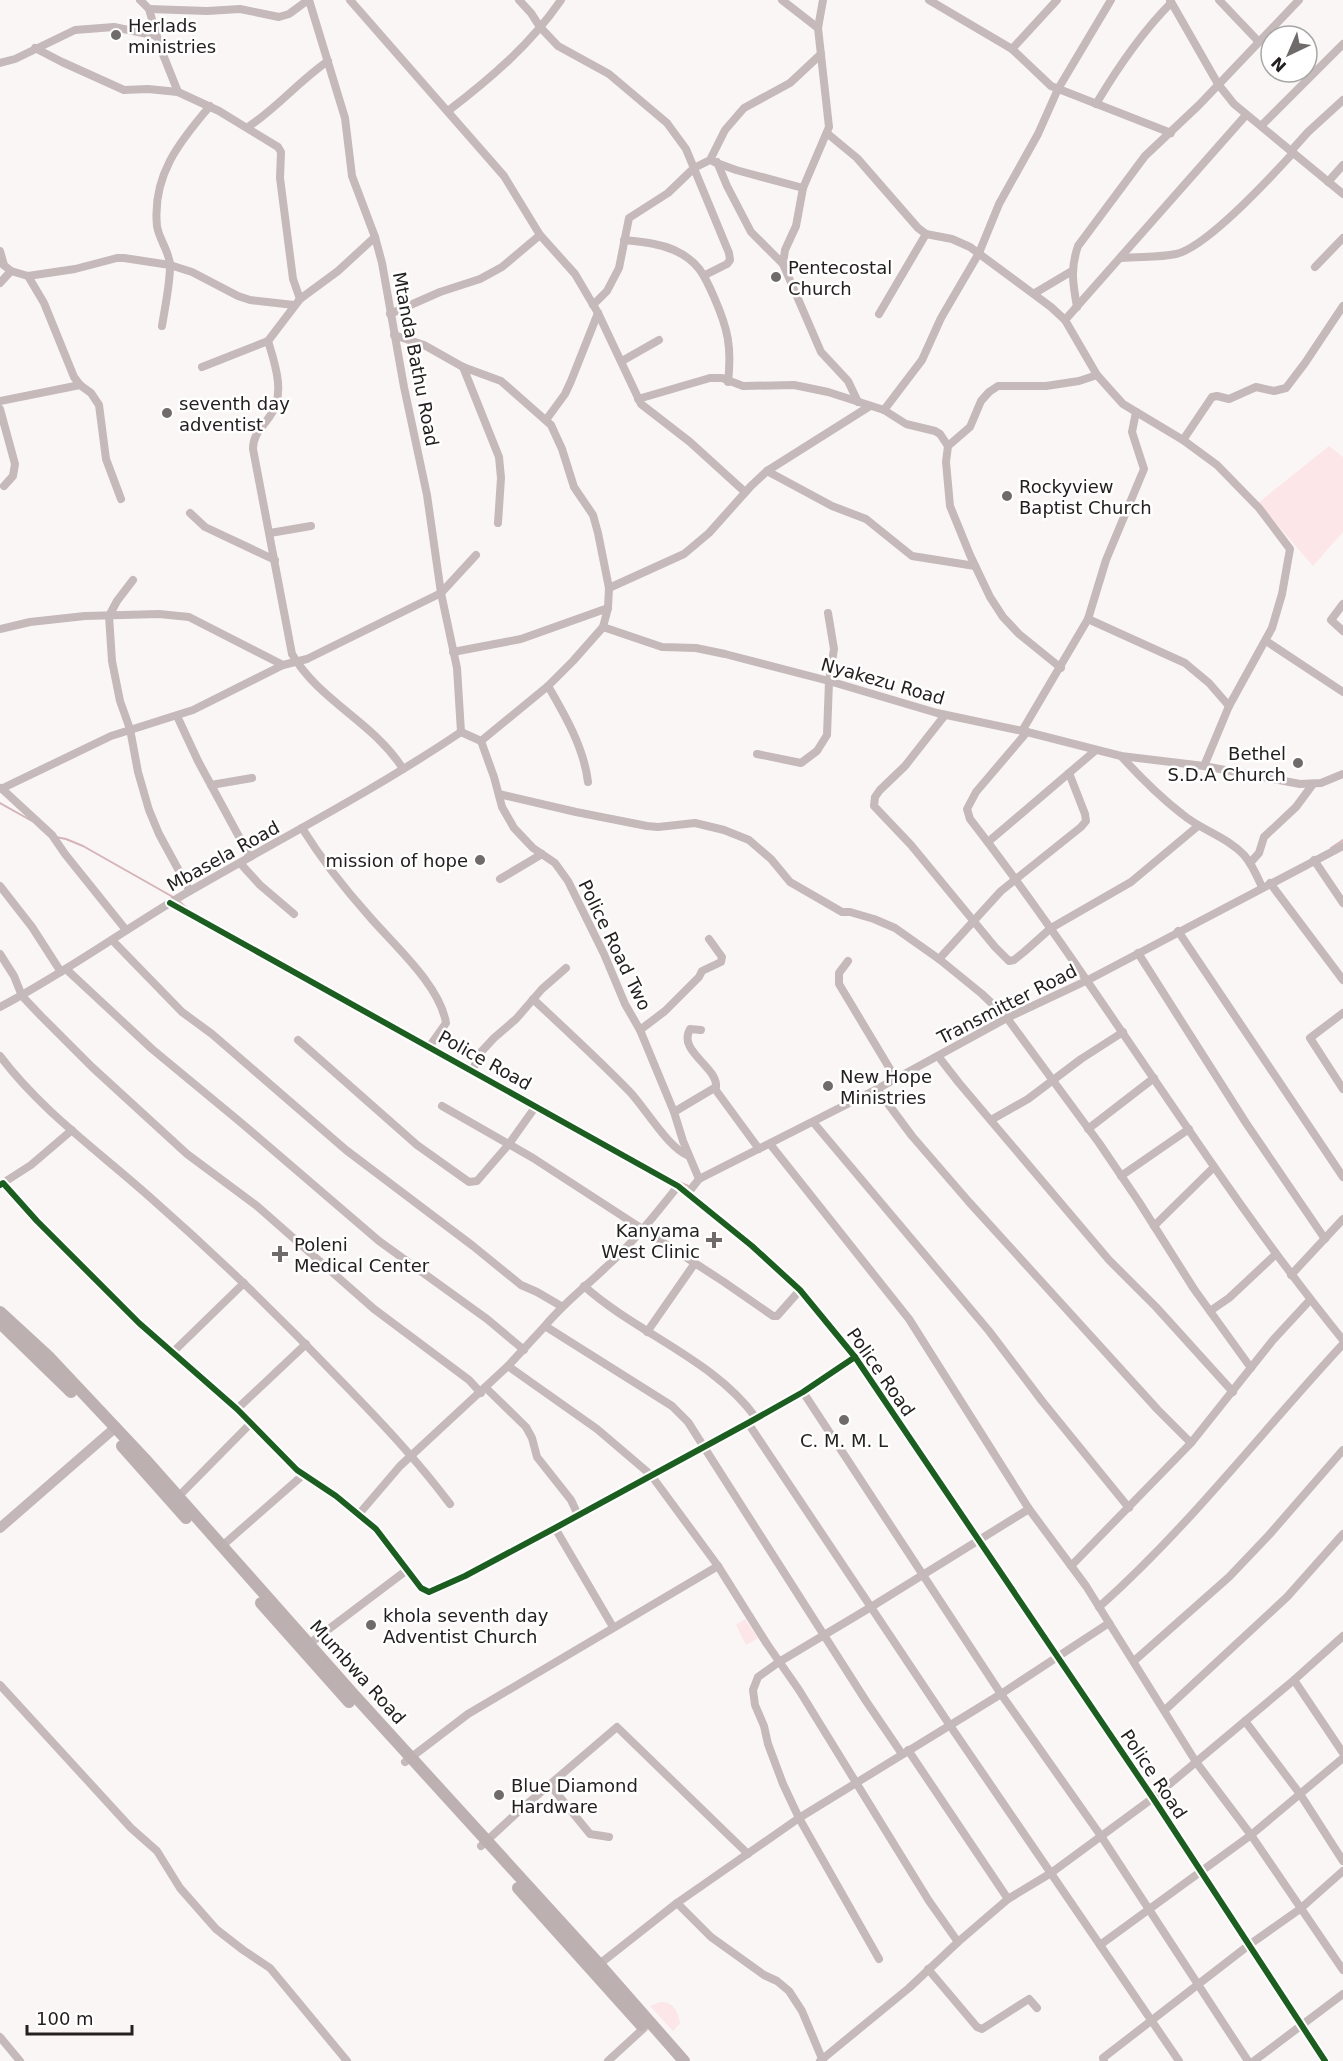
<svg xmlns="http://www.w3.org/2000/svg" width="1343" height="2061" font-family="'DejaVu Sans',sans-serif">
<style>
.green{fill:#fce6e8}
.lines{fill:none;stroke-linecap:round;stroke-linejoin:round}
.stream{stroke:#d4b4b7;stroke-width:2}
.street{stroke:#c5b9ba;stroke-width:8}
.secondary{stroke:#c4b7b9;stroke-width:10}
.primary{stroke:#bdb0b1;stroke-width:12}
.cycleway-casing{stroke:#fff;stroke-width:10}
.cycleway{stroke:#1b5e20;stroke-width:6}
.poi-dot{fill:#6f6b6b;stroke:#fff;stroke-width:2}
.labels{text-anchor:middle;dominant-baseline:central;stroke-width:5;stroke-linejoin:round;paint-order:stroke}
.poi-label{font-size:18px;fill:#242020;stroke:#fff;text-anchor:start}
.street-label{font-size:18px;fill:#242020;stroke:#fff}
</style>
<rect width="100%" height="100%" fill="#fbf6f6"/>
<!-- green -->
<g class="green">
<path d="M 1329,446 L 1343,457 L 1343,532 L 1313,566 L 1258,503 Z"/>
<path d="M 745,1619 L 758,1638 L 746,1645 L 736,1625 Z"/>
<path d="M 660,2002 C 674,2002 677,2010 680,2023 L 673,2031 L 650,2006 Z"/>
</g>
<g class="lines">
<!-- stream -->
<g class="stream">
<path d="M 0,803 L 32,821"/>
<path d="M 56,837 L 66,839 L 83,846 L 173,897"/>
<path d="M 1331,848 L 1343,840"/>
<path d="M 180,902 L 189,910"/>
<path d="M 504,1085 L 585,1130"/>
<path d="M 676,1181 L 691,1187"/>
</g>
<!-- street -->
<g class="street">
<path d="M 140,0 L 149,9 L 160,47 L 178,92"/>
<path d="M 309,0 L 345,118 L 352,176 L 375,237 L 382,263 L 404,387 L 427,495 L 441,593 L 457,668 L 461,732"/>
<path d="M 350,0 L 504,176 L 540,235 L 575,274 L 598,313 L 641,404 L 690,442 L 745,492"/>
<path d="M 519,0 L 531,13 L 540,27 L 558,46 L 609,74 L 667,123 L 686,149 L 729,253 L 730,260 L 727,264 L 705,275"/>
<path d="M 782,0 L 818,28"/>
<path d="M 929,0 L 1012,49 L 1051,86 L 1171,133"/>
<path d="M 1170,0 L 1218,84 L 1234,104 L 1343,194"/>
<path d="M 1219,0 L 1259,42"/>
<path d="M 149,9 L 207,11 L 240,9 L 279,17 L 289,14 L 308,0"/>
<path d="M 35,48 L 62,62 L 124,90 L 148,89 L 178,92 L 219,111 L 278,147 L 281,152 L 280,178 L 293,279 L 300,299"/>
<path d="M 1012,49 L 1057,0"/>
<path d="M 0,63 L 15,59 L 75,30 L 114,27 L 157,36"/>
<path d="M 1096,104 C 1118,67 1141,33 1171,3"/>
<path d="M 448,111 C 490,79 531,44 561,0"/>
<path d="M 1261,126 L 1343,44"/>
<path d="M 248,127 C 277,108 299,81 328,61"/>
<path d="M 828,134 L 857,158 L 918,228 L 926,234 L 952,239 L 970,247 L 1051,307 L 1065,320 L 1097,375 L 1113,393 L 1123,404 L 1183,440 L 1217,465 L 1259,508 L 1290,549 L 1282,594 L 1272,628 L 1229,706 L 1204,766"/>
<path d="M 1291,151 L 1308,132 L 1343,100"/>
<path d="M 714,162 L 736,170 L 803,188"/>
<path d="M 717,162 L 727,186 L 751,232 L 783,264 L 821,352 L 848,381 L 858,402"/>
<path d="M 1328,182 L 1343,165"/>
<path d="M 624,240 C 641,242 658,243 674,250 C 698,261 704,274 714,297 C 728,329 732,347 728,382"/>
<path d="M 0,251 L 4,265"/>
<path d="M 1121,258 C 1139,256 1158,258 1176,254 C 1207,247 1270,178 1293,153"/>
<path d="M 0,262 L 11,271 L 0,283"/>
<path d="M 783,264 L 785,250 L 796,226 L 803,188 L 829,127 L 818,28 L 823,0"/>
<path d="M 1315,267 L 1343,238"/>
<path d="M 11,271 L 28,276 L 75,269 L 117,258 L 124,258 L 170,265 L 192,272 L 238,296 L 250,300 L 294,305"/>
<path d="M 28,276 L 44,303 L 74,377 L 80,385 L 91,393 L 99,405 L 106,459 L 121,499"/>
<path d="M 1035,293 L 1072,271"/>
<path d="M 593,305 L 607,291 L 619,268 L 629,218 L 668,193 L 694,168 L 710,160 L 725,130 L 744,108 L 790,83 L 821,54"/>
<path d="M 1077,307 C 1073,284 1070,269 1078,246 L 1145,156 L 1199,105 L 1299,0"/>
<path d="M 390,314 L 440,292 L 480,279 L 502,267 L 540,235"/>
<path d="M 879,314 L 926,234"/>
<path d="M 1065,320 L 1246,115"/>
<path d="M 162,326 C 165,307 170,284 170,266 C 170,252 159,240 157,226 C 152,176 179,142 210,106"/>
<path d="M 394,335 L 424,345 L 463,367 L 501,381 L 551,425 L 562,449 L 574,487 L 593,515 L 598,533 L 609,588 L 608,608 L 603,627"/>
<path d="M 268,341 C 275,364 286,394 270,416 C 262,428 253,434 253,449 L 292,654 C 319,701 375,723 403,769"/>
<path d="M 622,361 L 659,340"/>
<path d="M 202,367 L 268,341 L 300,299 L 338,271 L 375,237"/>
<path d="M 463,367 L 499,457 L 501,478 L 498,523"/>
<path d="M 638,399 L 710,378 L 722,378 L 743,386 L 794,385 L 828,392 L 884,410 L 906,424 L 935,431 L 940,434 L 948,446 L 946,462 L 950,506 L 970,555 L 990,597 L 1003,617 L 1019,634 L 1061,668"/>
<path d="M 0,401 L 80,385"/>
<path d="M 0,409 L 15,464 L 13,476 L 4,486"/>
<path d="M 884,410 L 922,360 L 941,318 L 979,253 L 999,204 L 1038,134 L 1058,89 L 1111,0"/>
<path d="M 546,420 L 565,394 L 571,381 L 598,313"/>
<path d="M 1183,440 L 1212,397 L 1217,396 L 1229,399 L 1256,387 L 1274,391 L 1286,388 L 1305,363 L 1343,306"/>
<path d="M 948,446 L 970,427 L 981,401 L 989,392 L 998,386 L 1046,386 L 1079,381 L 1097,375"/>
<path d="M 767,471 L 832,506 L 866,519 L 912,556 L 975,566"/>
<path d="M 190,513 L 205,527 L 275,560"/>
<path d="M 270,533 L 311,526"/>
<path d="M 133,580 L 117,601 L 109,616 L 112,661 L 120,701 L 130,729 L 138,772 L 149,810 L 159,834 L 190,891"/>
<path d="M 609,588 L 684,554 L 709,533 L 751,486 L 767,471 L 870,406"/>
<path d="M 1343,604 L 1331,620 L 1343,631"/>
<path d="M 1088,619 L 1185,663 L 1209,683 L 1229,706"/>
<path d="M 0,629 L 30,622 L 85,616 L 159,614 L 189,617 L 283,665"/>
<path d="M 1266,641 L 1343,692"/>
<path d="M 453,652 L 521,639 L 608,608"/>
<path d="M 548,686 C 565,715 584,748 588,782"/>
<path d="M 945,715 L 905,766 L 880,790 L 875,797 L 874,806 L 911,845 L 995,947 L 1009,961 L 1014,960 L 1024,952 L 1051,928 L 1131,882 L 1198,826"/>
<path d="M 177,716 L 198,761 L 250,857"/>
<path d="M 1022,731 L 1088,619 L 1106,560 L 1144,469 L 1132,432 L 1136,412"/>
<path d="M 461,732 L 481,741"/>
<path d="M 1027,732 L 976,792 L 967,809 L 970,819 C 1101,988 1208,1174 1343,1340"/>
<path d="M 481,741 L 548,686 L 573,661 L 603,627 L 662,647 L 696,648 L 725,654 L 829,681 L 937,713 L 1027,732 L 1121,756 L 1204,766 L 1300,784 L 1321,783 L 1343,774"/>
<path d="M 481,741 L 494,777 L 502,807 L 514,828 L 533,848 L 555,863 L 568,881 L 604,954 L 625,1004 L 640,1030 L 674,1112 L 683,1141 L 699,1179"/>
<path d="M 757,754 L 801,763 L 817,751 L 827,735 L 829,681 L 834,649 L 828,613"/>
<path d="M 1121,756 C 1140,777 1160,797 1182,814 C 1201,830 1227,837 1244,855 C 1252,864 1257,876 1262,887"/>
<path d="M 211,785 L 252,778"/>
<path d="M 1,788 L 52,835 L 65,854 L 126,930"/>
<path d="M 3,788 L 111,736 L 193,710 L 283,665 L 307,659 L 441,593 L 476,555"/>
<path d="M 499,794 L 576,812 L 647,826 L 658,827 L 695,823 L 724,830 L 749,840 L 771,859 L 790,882 L 842,912 L 850,912 L 874,919 L 895,928 L 939,959 L 982,994 L 1007,1018 L 1099,1143 L 1139,1202 L 1194,1289 L 1251,1368"/>
<path d="M 302,828 C 322,860 344,888 369,916 C 393,944 440,985 446,1023 L 429,1047"/>
<path d="M 988,842 L 1096,750"/>
<path d="M 1314,860 L 1343,903"/>
<path d="M 240,863 L 260,885 L 294,914"/>
<path d="M 1250,863 L 1259,853 L 1264,837 L 1296,807 L 1313,784"/>
<path d="M 500,879 L 542,854"/>
<path d="M 1270,883 L 1343,980"/>
<path d="M 0,886 L 32,927 L 61,972"/>
<path d="M 170,903 L 678,1186 L 752,1246 L 800,1290 L 855,1357 L 1153,1798 L 1325,2061"/>
<path d="M 1178,931 L 1343,1177"/>
<path d="M 112,940 L 182,1012 L 212,1034 L 346,1150 L 473,1246 L 521,1285 L 537,1292 L 561,1306"/>
<path d="M 1138,953 L 1246,1123 L 1325,1239"/>
<path d="M 0,954 L 14,976 L 22,996 L 41,1016 L 92,1067 L 187,1154 L 257,1206 L 374,1309 L 469,1380 L 481,1393"/>
<path d="M 939,959 L 1001,891 L 1081,827 L 1086,821 L 1085,814 L 1069,773"/>
<path d="M 848,961 L 839,973 L 839,984 L 896,1079"/>
<path d="M 66,969 L 152,1049 L 239,1121 L 379,1241 L 487,1319 L 524,1350"/>
<path d="M 533,999 C 566,1030 599,1060 630,1092 C 645,1108 669,1149 689,1156"/>
<path d="M 0,1007 C 63,974 121,932 183,895 C 276,841 372,792 461,732"/>
<path d="M 1343,1013 L 1310,1038 L 1343,1089"/>
<path d="M 640,1030 L 665,1011 L 699,977 L 702,971 L 721,962 L 722,957 L 709,939"/>
<path d="M 298,1040 L 417,1145 L 469,1182 L 477,1181 L 509,1144 L 536,1106"/>
<path d="M 0,1056 C 42,1112 101,1153 152,1199 C 218,1257 281,1318 342,1382 C 380,1421 417,1460 450,1504"/>
<path d="M 938,1056 L 959,1083 L 1109,1260 L 1156,1307 L 1233,1392"/>
<path d="M 472,1071 L 481,1052 L 494,1038 L 516,1019 L 542,989 L 566,968"/>
<path d="M 715,1089 L 759,1149"/>
<path d="M 877,1089 L 912,1136 L 969,1202 L 1158,1410 L 1191,1443"/>
<path d="M 442,1106 L 533,1158 L 724,1282 L 773,1316 L 777,1316 L 800,1290"/>
<path d="M 674,1112 L 716,1087 C 718,1067 677,1051 690,1029 L 701,1030"/>
<path d="M 991,1120 L 1028,1099 L 1081,1059 L 1123,1032"/>
<path d="M 813,1122 L 989,1331 L 1042,1401 L 1129,1508"/>
<path d="M 1088,1129 L 1154,1078"/>
<path d="M 770,1144 L 909,1319 L 1029,1509 L 1086,1586 L 1196,1762 L 1251,1835 L 1343,1970"/>
<path d="M 1121,1176 L 1189,1129"/>
<path d="M 3,1183 L 31,1165 L 72,1130"/>
<path d="M 0,1185 L 3,1183 L 37,1221 L 139,1323 L 237,1409 L 297,1470 L 336,1496 L 376,1529 L 421,1588 L 429,1592 L 465,1576 L 555,1528 L 748,1423 L 803,1392 L 855,1357"/>
<path d="M 678,1186 C 655,1215 632,1244 604,1269 C 584,1288 563,1304 545,1326 L 672,1406 L 688,1422 L 866,1701 L 902,1754"/>
<path d="M 688,1193 L 699,1179 L 877,1089 L 1007,1018 L 1088,980 L 1343,846"/>
<path d="M 1154,1226 L 1214,1167"/>
<path d="M 1291,1275 L 1343,1219"/>
<path d="M 584,1286 C 636,1333 715,1360 756,1418"/>
<path d="M 1210,1311 L 1229,1298 L 1276,1254"/>
<path d="M 545,1326 L 508,1366 L 597,1429 L 651,1475 L 718,1566 L 767,1644 L 799,1690 L 929,1901 L 958,1942"/>
<path d="M 647,1332 L 695,1263"/>
<path d="M 172,1353 L 244,1283"/>
<path d="M 486,1388 L 526,1427 L 532,1438 L 537,1457 L 571,1500 L 578,1515"/>
<path d="M 803,1392 L 1001,1694 L 1101,1836 L 1248,2061"/>
<path d="M 237,1409 L 306,1344"/>
<path d="M 748,1423 L 949,1724 L 1100,1945 L 1251,1835 L 1343,1758"/>
<path d="M 176,1499 L 251,1423"/>
<path d="M 359,1514 L 400,1466 L 508,1366"/>
<path d="M 555,1528 L 613,1627"/>
<path d="M 222,1546 L 303,1475"/>
<path d="M 1071,1566 L 1191,1443 L 1273,1340 L 1310,1300"/>
<path d="M 1099,1607 C 1189,1527 1262,1431 1343,1344"/>
<path d="M 309,1644 L 407,1570"/>
<path d="M 1134,1661 L 1229,1577 L 1269,1535 L 1343,1450"/>
<path d="M 1294,1680 L 1343,1753"/>
<path d="M 0,1685 L 131,1828 L 157,1851 L 180,1888 L 216,1929 L 243,1950 L 270,1968 L 347,2061"/>
<path d="M 1165,1710 L 1287,1597 L 1343,1534"/>
<path d="M 1245,1721 L 1300,1794 L 1343,1861"/>
<path d="M 908,1750 L 1008,1899"/>
<path d="M 405,1762 L 468,1714 L 718,1566"/>
<path d="M 550,1785 L 590,1834 L 609,1837"/>
<path d="M 481,1846 L 520,1810 L 617,1727 L 748,1854"/>
<path d="M 677,1903 L 711,1937 L 764,1975 L 777,1981 L 789,1991 L 802,2011 L 823,2061"/>
<path d="M 1100,1945 L 1179,2061"/>
<path d="M 879,1959 L 799,1818 L 783,1784 L 768,1744 L 764,1726 L 755,1705 L 753,1690 L 758,1677 L 779,1662 L 871,1607 L 1029,1509"/>
<path d="M 597,1966 L 677,1903 L 799,1818 L 1001,1694 L 1109,1623"/>
<path d="M 928,1969 L 977,2027 L 982,2029 L 1029,1999 L 1037,2008"/>
<path d="M 0,2037 L 20,2061"/>
<path d="M 608,2061 L 644,2028"/>
<path d="M 820,2061 L 909,1988 L 958,1942 L 1008,1899 L 1051,1873 L 1153,1798 L 1294,1680 L 1343,1636"/>
<path d="M 1104,2061 L 1103,2058 L 1249,1945 L 1300,1909 L 1343,1871"/>
<path d="M 1254,2061 L 1343,1994"/>
</g>
<!-- secondary -->
<path class="secondary" d="M 0,1528 L 116,1427"/>
<!-- primary -->
<g class="primary">
<path d="M 0,1312 L 50,1358 L 144,1458 L 354,1695 L 599,1964 L 684,2061"/>
<path d="M 0,1323 L 71,1392"/>
<path d="M 122,1446 L 186,1518"/>
<path d="M 261,1603 L 349,1702"/>
<path d="M 518,1888 L 641,2025"/>
</g>
<defs>
<g id="cycleway">
<path d="M 170,903 L 678,1186 L 752,1246 L 800,1290 L 855,1357 L 1153,1798 L 1325,2061"/>
<path d="M 0,1185 L 3,1183 L 37,1221 L 139,1323 L 237,1409 L 297,1470 L 336,1496 L 376,1529 L 421,1588 L 429,1592 L 465,1576 L 555,1528 L 748,1423 L 803,1392 L 855,1357"/>
</g>
</defs>
<!-- cycleway casing -->
<use href="#cycleway" class="cycleway-casing"/>
<!-- cycleway -->
<use href="#cycleway" class="cycleway"/>
</g>
<!-- markers -->
<g class="poi-dot">
<circle cx="116" cy="35" r="6"/>
<circle cx="776" cy="277" r="6"/>
<circle cx="167" cy="413" r="6"/>
<circle cx="1007" cy="496" r="6"/>
<circle cx="1298" cy="763" r="6"/>
<circle cx="480" cy="860" r="6"/>
<circle cx="828" cy="1086" r="6"/>
<path d="M711 1231h6v6h6v6h-6v6h-6v-6h-6v-6h6z"/>
<path d="M277 1245h6v6h6v6h-6v6h-6v-6h-6v-6h6z"/>
<circle cx="844" cy="1420" r="6"/>
<circle cx="371" cy="1625" r="6"/>
<circle cx="499" cy="1795" r="6"/>
</g>
<g class="labels">
<!-- poi labels -->
<g class="poi-label">
<text x="128" y="25">Herlads<tspan x="128" dy="21">ministries</tspan></text>
<text x="788" y="267">Pentecostal<tspan x="788" dy="21">Church</tspan></text>
<text x="179" y="403">seventh day<tspan x="179" dy="21">adventist</tspan></text>
<text x="1019" y="486">Rockyview<tspan x="1019" dy="21">Baptist Church</tspan></text>
<text x="1286" y="753" text-anchor="end">Bethel<tspan x="1286" dy="21">S.D.A Church</tspan></text>
<text x="468" y="860" text-anchor="end">mission of hope</text>
<text x="840" y="1076">New Hope<tspan x="840" dy="21">Ministries</tspan></text>
<text x="700" y="1230" text-anchor="end">Kanyama<tspan x="700" dy="21">West Clinic</tspan></text>
<text x="294" y="1244">Poleni<tspan x="294" dy="21">Medical Center</tspan></text>
<text x="844" y="1440" text-anchor="middle">C. M. M. L</text>
<text x="383" y="1615">khola seventh day<tspan x="383" dy="21">Adventist Church</tspan></text>
<text x="511" y="1785">Blue Diamond<tspan x="511" dy="21">Hardware</tspan></text>
</g>
<!-- street labels -->
<g class="street-label">
<text transform="translate(416 359) rotate(79)">Mtanda Bathu Road</text>
<text transform="translate(883 681) rotate(16)">Nyakezu Road</text>
<text transform="translate(223 856) rotate(-29)">Mbasela Road</text>
<text transform="translate(615 945) rotate(64)">Police Road Two</text>
<text transform="translate(1007 1004) rotate(-27)">Transmitter Road</text>
<text transform="translate(485 1060) rotate(29)">Police Road</text>
<text transform="translate(881 1372) rotate(55)">Police Road</text>
<text transform="translate(358 1672) rotate(48)">Mumbwa Road</text>
<text transform="translate(1154 1774) rotate(56)">Police Road</text>
</g>
</g>
<!-- north arrow -->
<g transform="translate(1289 54) rotate(224)"><circle r="28" fill="#ffffff" stroke="#a7a6a6" stroke-width="1.5"/>
<path d="M0-4.5L10 22L0 15L-10 22Z" fill="#6f6b6b"/>
<text y="-9" font-size="16" font-weight="bold" text-anchor="middle" fill="#242020">N</text>
</g>
<!-- scale -->
<path d="M27 2025v9h105v-9" fill="none" stroke="#242020" stroke-width="3"/>
<text x="36" y="2025" font-size="18" fill="#242020" stroke="#ffffff" stroke-width="4.5" paint-order="stroke">100 m</text>
</svg>
